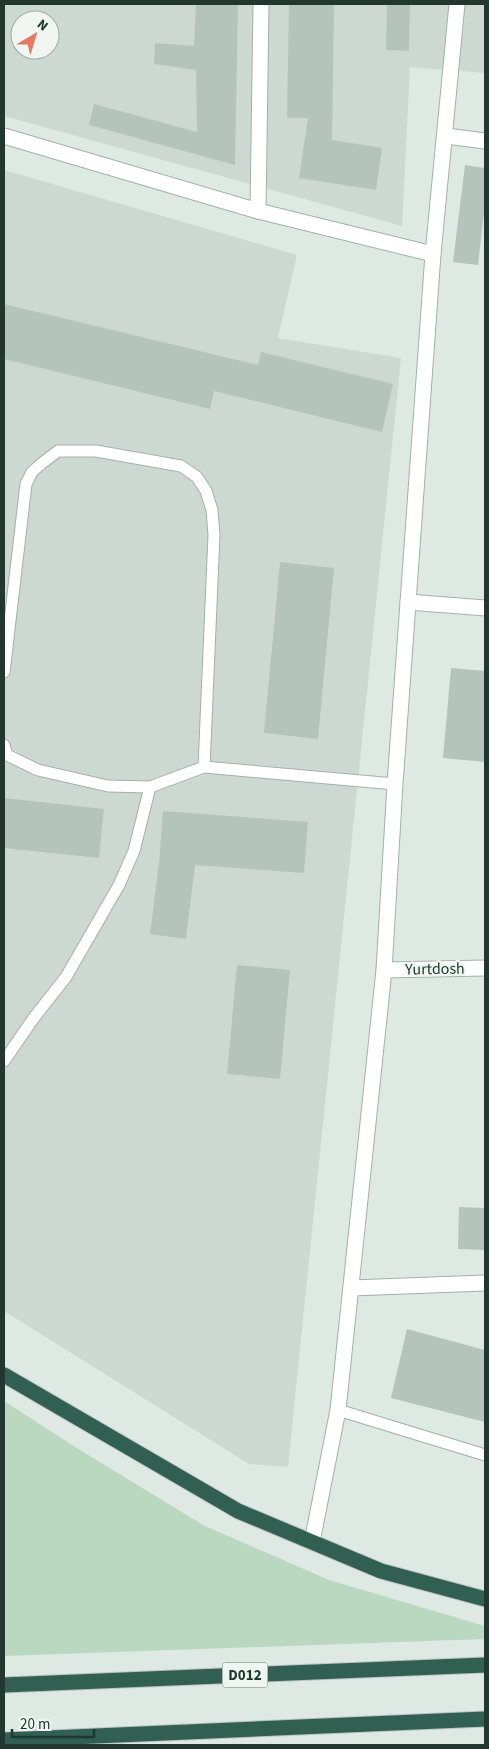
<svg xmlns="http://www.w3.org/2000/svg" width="489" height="1749" font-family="'Source Sans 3',sans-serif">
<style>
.built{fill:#ced8d3;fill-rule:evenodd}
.green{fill:#bad8c0}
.building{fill:#b5c3bd}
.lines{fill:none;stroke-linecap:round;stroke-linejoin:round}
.lane-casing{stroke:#a3b0aa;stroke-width:13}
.street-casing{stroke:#a3b0aa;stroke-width:17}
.highway-casing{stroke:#bdc3c1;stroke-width:17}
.lane{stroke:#fff;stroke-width:11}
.street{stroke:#fff;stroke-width:15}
.highway{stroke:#316053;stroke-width:15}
.labels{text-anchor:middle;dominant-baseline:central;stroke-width:4.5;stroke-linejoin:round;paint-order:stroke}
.shield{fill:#eff6f2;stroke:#60706a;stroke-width:1}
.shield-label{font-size:15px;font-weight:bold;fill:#223730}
.street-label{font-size:16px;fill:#223730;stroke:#eff6f2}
</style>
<rect width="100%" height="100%" fill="#dfe9e4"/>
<!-- built -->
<g class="built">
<path d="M 4,4 L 485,4 L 485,73 L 410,67 L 402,226 L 4,116 ZM 20,20 L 50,20 L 50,50 L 20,50 Z"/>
<path d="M 4,170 L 297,255 L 278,338 L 401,358 L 288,1467 L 249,1464 L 4,1311 Z"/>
</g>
<!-- green -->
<path class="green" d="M 4,1401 L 72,1445 L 203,1525 L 329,1580 L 485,1626 L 485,1639 L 4,1656 Z"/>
<!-- building -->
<g class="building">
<path d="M 196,4 L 238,4 L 235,165 L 89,125 L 94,104 L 197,132 L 196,70 L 154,64 L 155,43 L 194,46 Z"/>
<path d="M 289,4 L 334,4 L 332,140 L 382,148 L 376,190 L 299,178 L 308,118 L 287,118 Z"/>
<path d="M 387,4 L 410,4 L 409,51 L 386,50 Z"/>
<path d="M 465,165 L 485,168 L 485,204 L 478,265 L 453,262 Z"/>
<path d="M 4,304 L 258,365 L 261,352 L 393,384 L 382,432 L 214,391 L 210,409 L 4,359 Z"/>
<path d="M 280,562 L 334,568 L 318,739 L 264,733 Z"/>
<path d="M 451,668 L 485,671 L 485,762 L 443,758 Z"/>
<path d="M 4,798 L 104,809 L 99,858 L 4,848 Z"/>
<path d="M 163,811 L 308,822 L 304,873 L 195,865 L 186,939 L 150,934 L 159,863 Z"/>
<path d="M 237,965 L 290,970 L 280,1079 L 227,1074 Z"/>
<path d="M 459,1207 L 485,1208 L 485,1250 L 458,1249 Z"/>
<path d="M 407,1329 L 485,1350 L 485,1422 L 391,1398 Z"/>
</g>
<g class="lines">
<defs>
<g id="lane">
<path d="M 4,672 L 26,484 L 32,472 L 41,464 L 58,451 L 96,451 L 181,466 L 197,477 L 206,491 L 212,510 L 214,535 L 204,767"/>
<path d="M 4,745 L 7,755 L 38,770 L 108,786 L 150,787 L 204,767 L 395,784"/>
<path d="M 4,1061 L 33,1019 L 66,977 L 119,885 L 134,851 L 150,787"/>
<path d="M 338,1410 L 485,1455"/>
</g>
<g id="street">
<path d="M 4,136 L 258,211 L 433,254 L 395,784 L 384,970 L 338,1410 L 312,1542"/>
<path d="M 446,136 L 485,141"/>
<path d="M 258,211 L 261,4"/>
<path d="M 433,254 L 457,4"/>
<path d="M 408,602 L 485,608"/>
<path d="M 384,970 L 485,968"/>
<path d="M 351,1288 L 485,1283"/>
</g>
<g id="highway">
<path d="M 4,1375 L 238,1511 L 381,1571 L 485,1599"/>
<path d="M 4,1685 L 485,1665"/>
<path d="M 4,1740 L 485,1719"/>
</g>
</defs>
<!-- lane casing -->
<use href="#lane" class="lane-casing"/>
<!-- street casing -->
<use href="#street" class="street-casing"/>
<!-- highway casing -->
<use href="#highway" class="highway-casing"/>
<!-- lane -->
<use href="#lane" class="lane"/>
<!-- street -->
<use href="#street" class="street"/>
<!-- highway -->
<use href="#highway" class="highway"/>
</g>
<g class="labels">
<!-- shield labels -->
<rect class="shield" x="222.5" y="1662.5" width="45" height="25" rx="4"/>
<g class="shield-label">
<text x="245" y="1675">D012</text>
</g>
<!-- street labels -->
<g class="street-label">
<text transform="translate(435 969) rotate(-1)">Yurtdosh</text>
</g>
</g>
<!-- border -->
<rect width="489" height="1749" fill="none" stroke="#223730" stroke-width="10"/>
<!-- north arrow -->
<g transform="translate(35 35) rotate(38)"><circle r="24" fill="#eff6f2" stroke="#9daaa4"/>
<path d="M0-4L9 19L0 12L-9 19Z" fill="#e37a63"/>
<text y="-8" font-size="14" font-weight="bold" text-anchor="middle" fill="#223730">N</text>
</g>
<!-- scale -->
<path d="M12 1729v8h82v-8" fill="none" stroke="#223730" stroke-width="2.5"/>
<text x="20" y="1729" font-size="15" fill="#223730" stroke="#eff6f2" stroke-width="4" paint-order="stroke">20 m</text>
</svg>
